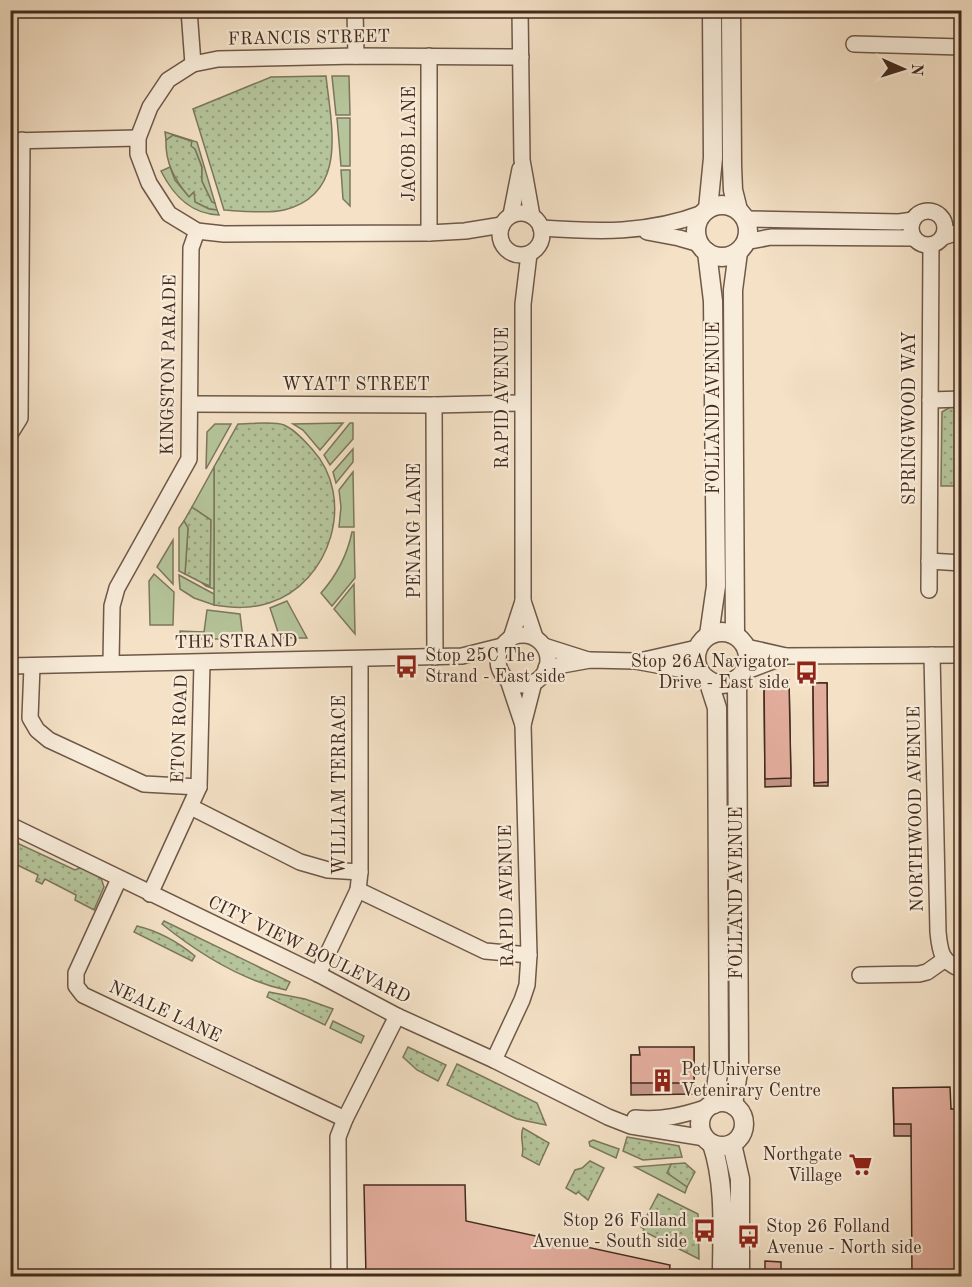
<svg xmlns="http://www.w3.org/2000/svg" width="972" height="1287" font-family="'Old Standard TT',serif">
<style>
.grass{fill:url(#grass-dots);stroke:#7c775c;stroke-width:1.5}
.garden{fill:#b5c49a;stroke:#7c775c;stroke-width:1.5}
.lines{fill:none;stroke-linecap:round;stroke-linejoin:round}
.minor-casing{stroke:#6f5848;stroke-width:18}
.tertiary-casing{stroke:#6f5848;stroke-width:21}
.minor{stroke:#f8ecda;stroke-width:15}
.tertiary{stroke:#f8ecda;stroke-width:18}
.wall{fill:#c49688;stroke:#432a1e;stroke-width:1.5}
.building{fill:#e4ae9e;stroke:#432a1e;stroke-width:1.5}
.labels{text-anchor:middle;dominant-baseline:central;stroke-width:4.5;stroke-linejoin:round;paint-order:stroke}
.street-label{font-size:18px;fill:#432a1e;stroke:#f8ecda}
.poi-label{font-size:18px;fill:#432a1e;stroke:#f8ecda;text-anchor:start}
</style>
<defs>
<pattern id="grass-dots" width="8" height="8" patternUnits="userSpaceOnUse" patternTransform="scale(1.5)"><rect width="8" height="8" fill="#b5c49a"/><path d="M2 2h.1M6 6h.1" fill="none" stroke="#959f7d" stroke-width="1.8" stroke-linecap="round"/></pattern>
</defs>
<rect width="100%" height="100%" fill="#f4e1c6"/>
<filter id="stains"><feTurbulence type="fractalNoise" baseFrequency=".00333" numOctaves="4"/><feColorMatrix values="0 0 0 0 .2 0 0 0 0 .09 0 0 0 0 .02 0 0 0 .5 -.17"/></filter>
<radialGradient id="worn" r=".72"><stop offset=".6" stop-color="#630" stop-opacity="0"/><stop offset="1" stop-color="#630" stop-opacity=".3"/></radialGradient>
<!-- grass -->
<g class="grass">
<path d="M 326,76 C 331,125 349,194 284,210 C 268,214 241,211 224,210 L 193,109 L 271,77 Z"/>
<path d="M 173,135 L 192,141 L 202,167 L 202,181 L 212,202 L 215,203 L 217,210 L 209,209 L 195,202 L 193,193 L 189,197 C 175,180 165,163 166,140 Z"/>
<path d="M 957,403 L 961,403 L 961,486 L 941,486 L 942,412 Z"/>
<path d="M 238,424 C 249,424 275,421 284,425 C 295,430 304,440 312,449 C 357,498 331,583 269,603 C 250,609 233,608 214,605 L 214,467 Z"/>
<path d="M 192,507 L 211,520 L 210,587 L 185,574 L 188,528 L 184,521 Z"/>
<path d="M 10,833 L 16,836 L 19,844 L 75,870 L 82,867 L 101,878 L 104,887 L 94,910 L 75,900 L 76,895 L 45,879 L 42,884 L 36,881 L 38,875 L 11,862 Z"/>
<path d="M 164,921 L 290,982 L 286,990 C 241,980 198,953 162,924 Z"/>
<path d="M 137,926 C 158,931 178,942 195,956 L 192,961 L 134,932 Z"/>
<path d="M 269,992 L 305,999 L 333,1009 L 325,1025 L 267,997 Z"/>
<path d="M 408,1047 L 446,1065 L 438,1081 L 417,1070 L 403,1057 Z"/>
<path d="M 457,1064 L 537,1103 L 546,1125 L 517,1119 L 447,1085 Z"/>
<path d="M 523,1128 L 549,1143 L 539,1165 L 522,1156 C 525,1146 519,1138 523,1128 Z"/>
<path d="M 627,1137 L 679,1146 L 682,1157 L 643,1160 L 623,1151 Z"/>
<path d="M 590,1161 L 604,1168 L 588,1200 L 578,1192 L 576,1194 L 566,1188 L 575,1170 L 582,1168 Z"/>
<path d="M 685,1163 L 695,1172 L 687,1187 L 667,1173 L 671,1164 Z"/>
<path d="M 658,1194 L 698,1214 L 699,1259 L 643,1231 L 644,1229 L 641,1227 Z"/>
</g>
<!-- garden -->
<g class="garden">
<path d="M 332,76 L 349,76 L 350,115 L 336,115 Z"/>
<path d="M 337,118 L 350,118 L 350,166 L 341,166 Z"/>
<path d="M 165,132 L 197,142 L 215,203 L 212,202 L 202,181 L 202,167 L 195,149 L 191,146 L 192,141 L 173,135 L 166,140 Z"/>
<path d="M 170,167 L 175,180 L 189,197 L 194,192 L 195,202 L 209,209 L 217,210 L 219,215 C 190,214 173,195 161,171 Z"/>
<path d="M 341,170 L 350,170 L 350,206 L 343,199 Z"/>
<path d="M 343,423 L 320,450 L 303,430 L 293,424 Z"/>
<path d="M 350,423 L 353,423 L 353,439 L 330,465 L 324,455 Z"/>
<path d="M 215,424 L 231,424 L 206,469 L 207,432 Z"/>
<path d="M 353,449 L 353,462 L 336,483 L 333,472 Z"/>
<path d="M 214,467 L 214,589 L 206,586 L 202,583 L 210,586 L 211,520 L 192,507 Z"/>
<path d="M 353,472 L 354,527 L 339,527 L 341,507 L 339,490 Z"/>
<path d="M 184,521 L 188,528 L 185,574 L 179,571 L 179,528 Z"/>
<path d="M 352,532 L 354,532 L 355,578 L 332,606 L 321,593 C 337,575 347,556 352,532 Z"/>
<path d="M 173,540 L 173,584 L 157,567 Z"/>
<path d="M 154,574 L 174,592 L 173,625 L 150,625 L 149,581 Z"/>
<path d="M 179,575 L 214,594 L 214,605 L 194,598 L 180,589 Z"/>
<path d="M 354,584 L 355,634 L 334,609 Z"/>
<path d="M 287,601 L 307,638 L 280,638 L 270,608 Z"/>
<path d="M 207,610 L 240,614 L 243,639 L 180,639 L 180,631 L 204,632 Z"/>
<path d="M 333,1021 L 364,1036 L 361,1043 L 330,1028 Z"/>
<path d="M 593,1140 L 619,1149 L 616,1158 L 590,1146 L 589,1142 Z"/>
<path d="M 671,1164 L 667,1173 L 687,1187 L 685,1193 L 635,1167 Z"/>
</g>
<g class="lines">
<defs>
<g id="minor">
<path d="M 189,10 L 193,64"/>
<path d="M 355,10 L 356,56"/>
<path d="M 520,10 L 522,160 L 532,216"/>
<path d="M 854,44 L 962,47"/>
<path d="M 429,56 L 429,233"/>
<path d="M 10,141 L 138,138"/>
<circle cx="928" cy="228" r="17"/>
<circle cx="521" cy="234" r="21"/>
<path d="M 511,215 L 520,169"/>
<path d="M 745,219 L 899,222 L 913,220"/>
<path d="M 502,225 L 465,231 L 429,233 L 224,234 L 197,231 L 169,214 L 149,183 L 138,154 L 138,138 L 150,107 L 168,80 L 193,64 L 218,59 L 356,56 L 521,57"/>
<path d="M 541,228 C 598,232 648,234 703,213"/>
<path d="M 647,232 L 679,238 L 700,244"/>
<path d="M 943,237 L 962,231"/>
<path d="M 745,242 L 771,237 L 914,238"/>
<path d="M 529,254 L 523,304 L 523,601 L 535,637"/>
<path d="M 930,400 L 962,399"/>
<path d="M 190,404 L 434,405 L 522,403"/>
<path d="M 434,405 L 435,657"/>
<path d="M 10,434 L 20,418 L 22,140"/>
<path d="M 929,561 L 962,563"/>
<path d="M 929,590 L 931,245"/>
<circle cx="523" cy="660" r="25"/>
<path d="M 511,638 L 523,601"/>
<path d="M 544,646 L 588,660"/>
<path d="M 746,647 L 786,656 L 962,655"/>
<path d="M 932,655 L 938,932 C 940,953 941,961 962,970"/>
<path d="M 644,660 L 697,648"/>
<path d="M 111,663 L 112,606 L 117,588 L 189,459 L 191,248 L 197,231"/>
<path d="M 10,666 L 462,656 L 502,646"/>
<path d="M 32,666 L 30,718 L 37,730 L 49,740 L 144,784 L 199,787"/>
<path d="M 546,668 L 590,660 L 635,661 L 701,673"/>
<path d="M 744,672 L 786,656"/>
<path d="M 508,680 L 523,725"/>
<path d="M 191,807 L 300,862 L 328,870 L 360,872"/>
<path d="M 10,825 L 318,974 L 397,1016 L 494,1060 L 608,1117 L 631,1126 L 705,1138"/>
<path d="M 119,879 L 76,973 L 76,986 L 83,995 L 345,1119"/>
<path d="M 358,890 L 485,951 L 529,955"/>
<path d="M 150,894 L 199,787 L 202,663"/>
<path d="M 318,974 L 358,890 L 360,872 L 360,659"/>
<path d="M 860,975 L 919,974 L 927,972 L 944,960"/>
<path d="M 494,1060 L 522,1000 L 527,985 L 529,955 L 523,725 L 534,682"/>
<path d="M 635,1118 C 661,1121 684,1115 708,1107"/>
<path d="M 339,1276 L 338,1137 L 345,1119 L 397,1016"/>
</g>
<g id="tertiary">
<path d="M 731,10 L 732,165 L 733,190 L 738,210"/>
<circle cx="722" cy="231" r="26"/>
<path d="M 708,209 L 713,158 L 712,10"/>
<path d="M 707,252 L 713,301 L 716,586 L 709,635"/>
<circle cx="722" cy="658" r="26"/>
<path d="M 735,635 L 733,290 L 738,252"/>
<path d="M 708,680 L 717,708 L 719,1066 L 714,1104"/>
<circle cx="722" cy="1124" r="22"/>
<path d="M 733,1105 L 739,1065 L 737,679"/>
<path d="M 712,1144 C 726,1186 722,1232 722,1276"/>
<path d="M 732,1144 L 740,1179 L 740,1276"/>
</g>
</defs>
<!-- minor casing -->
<use href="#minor" class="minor-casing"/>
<!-- tertiary casing -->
<use href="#tertiary" class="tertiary-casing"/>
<!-- minor -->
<use href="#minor" class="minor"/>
<!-- tertiary -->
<use href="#tertiary" class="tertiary"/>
</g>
<!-- wall -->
<g class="wall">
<path d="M 764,680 L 789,680 L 791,786 L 765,787 Z"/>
<path d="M 813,683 L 827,683 L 828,786 L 814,786 Z"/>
<path d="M 694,1047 L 694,1094 L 631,1095 L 631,1055 L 640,1055 Z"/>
<path d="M 893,1088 L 951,1109 L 911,1136 L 894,1136 Z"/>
</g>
<!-- building -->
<g class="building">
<path d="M 764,680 L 789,680 L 791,778 L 765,779 Z"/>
<path d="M 813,683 L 827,683 L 828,782 L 814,783 Z"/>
<path d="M 639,1047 L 694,1047 L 694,1083 L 631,1083 L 631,1055 L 640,1055 Z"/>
<path d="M 950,1087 L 951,1109 L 962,1109 L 962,1276 L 912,1276 L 911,1124 L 894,1124 L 893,1088 Z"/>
<path d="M 364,1185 L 465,1185 L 466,1221 L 670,1265 L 669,1276 L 366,1276 Z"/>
<path d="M 765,1261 L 781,1262 L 781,1276 L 765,1276 Z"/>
</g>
<!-- icons -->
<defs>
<symbol id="bus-bare" viewBox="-9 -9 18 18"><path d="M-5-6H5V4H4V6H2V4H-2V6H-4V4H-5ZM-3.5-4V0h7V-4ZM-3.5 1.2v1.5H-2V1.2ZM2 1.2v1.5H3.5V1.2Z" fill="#8f2418" stroke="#f8ecda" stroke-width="2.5" paint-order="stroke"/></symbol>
<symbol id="building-bare" viewBox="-9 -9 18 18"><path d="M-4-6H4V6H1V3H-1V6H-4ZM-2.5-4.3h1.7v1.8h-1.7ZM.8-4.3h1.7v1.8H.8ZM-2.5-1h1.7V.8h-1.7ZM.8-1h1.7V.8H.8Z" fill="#8f2418" stroke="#f8ecda" stroke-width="2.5" paint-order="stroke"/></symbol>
<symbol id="supermarket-bare" viewBox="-9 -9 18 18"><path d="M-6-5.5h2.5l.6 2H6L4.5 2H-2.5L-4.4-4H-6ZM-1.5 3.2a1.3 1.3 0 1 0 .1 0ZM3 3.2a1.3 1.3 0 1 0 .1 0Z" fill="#8f2418" stroke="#f8ecda" stroke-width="2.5" paint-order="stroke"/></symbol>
</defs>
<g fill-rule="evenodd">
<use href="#bus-bare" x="390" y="650" width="33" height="33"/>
<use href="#bus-bare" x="790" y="656" width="33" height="33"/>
<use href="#building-bare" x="646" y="1064" width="33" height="33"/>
<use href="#supermarket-bare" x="844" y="1148" width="33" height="33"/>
<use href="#bus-bare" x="688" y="1214" width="33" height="33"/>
<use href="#bus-bare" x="732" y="1220" width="33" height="33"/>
</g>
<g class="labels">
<!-- street labels -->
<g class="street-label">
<text transform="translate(309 38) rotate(-1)">FRANCIS STREET</text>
<text transform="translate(410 144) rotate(-90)">JACOB LANE</text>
<text transform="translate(169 365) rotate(-89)">KINGSTON PARADE</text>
<text x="356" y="385">WYATT STREET</text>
<text transform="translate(503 398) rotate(-90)">RAPID AVENUE</text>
<text transform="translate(714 408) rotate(-90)">FOLLAND AVENUE</text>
<text transform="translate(910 418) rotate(-90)">SPRINGWOOD WAY</text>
<text transform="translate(415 531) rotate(-90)">PENANG LANE</text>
<text transform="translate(236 642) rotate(-1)">THE STRAND</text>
<text transform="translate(180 729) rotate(-88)">ETON ROAD</text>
<text transform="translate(340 785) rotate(-90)">WILLIAM TERRACE</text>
<text transform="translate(916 809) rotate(-91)">NORTHWOOD AVENUE</text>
<text transform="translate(737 893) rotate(-90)">FOLLAND AVENUE</text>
<text transform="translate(507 896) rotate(-91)">RAPID AVENUE</text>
<text transform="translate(309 950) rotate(26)">CITY VIEW BOULEVARD</text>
<text transform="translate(165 1012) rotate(25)">NEALE LANE</text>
</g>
<!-- poi labels -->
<g class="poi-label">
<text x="425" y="656">Stop 25C The<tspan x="425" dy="21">Strand - East side</tspan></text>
<text x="789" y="662" text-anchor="end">Stop 26A Navigator<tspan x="789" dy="21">Drive - East side</tspan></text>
<text x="681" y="1070">Pet Universe<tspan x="681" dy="21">Vetenirary Centre</tspan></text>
<text x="842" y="1155" text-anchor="end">Northgate<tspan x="842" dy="21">Village</tspan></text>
<text x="687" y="1221" text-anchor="end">Stop 26 Folland<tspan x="687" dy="21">Avenue - South side</tspan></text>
<text x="766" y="1227">Stop 26 Folland<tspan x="766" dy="21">Avenue - North side</tspan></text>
</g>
</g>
<!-- margin -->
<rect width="972" height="1287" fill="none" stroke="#f4e1c6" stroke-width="36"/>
<rect x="12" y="12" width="948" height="1263" fill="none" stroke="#432a1e" stroke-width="3"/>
<rect x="18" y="18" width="936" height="1251" fill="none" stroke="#432a1e" stroke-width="1.5"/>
<!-- north arrow -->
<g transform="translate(903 69) rotate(93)" stroke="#f8ecda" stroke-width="4.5" paint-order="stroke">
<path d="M0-4.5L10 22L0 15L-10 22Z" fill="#432a1e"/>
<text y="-9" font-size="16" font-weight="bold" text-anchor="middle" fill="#432a1e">N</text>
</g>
<rect width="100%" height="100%" filter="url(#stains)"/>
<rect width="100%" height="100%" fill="url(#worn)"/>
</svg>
